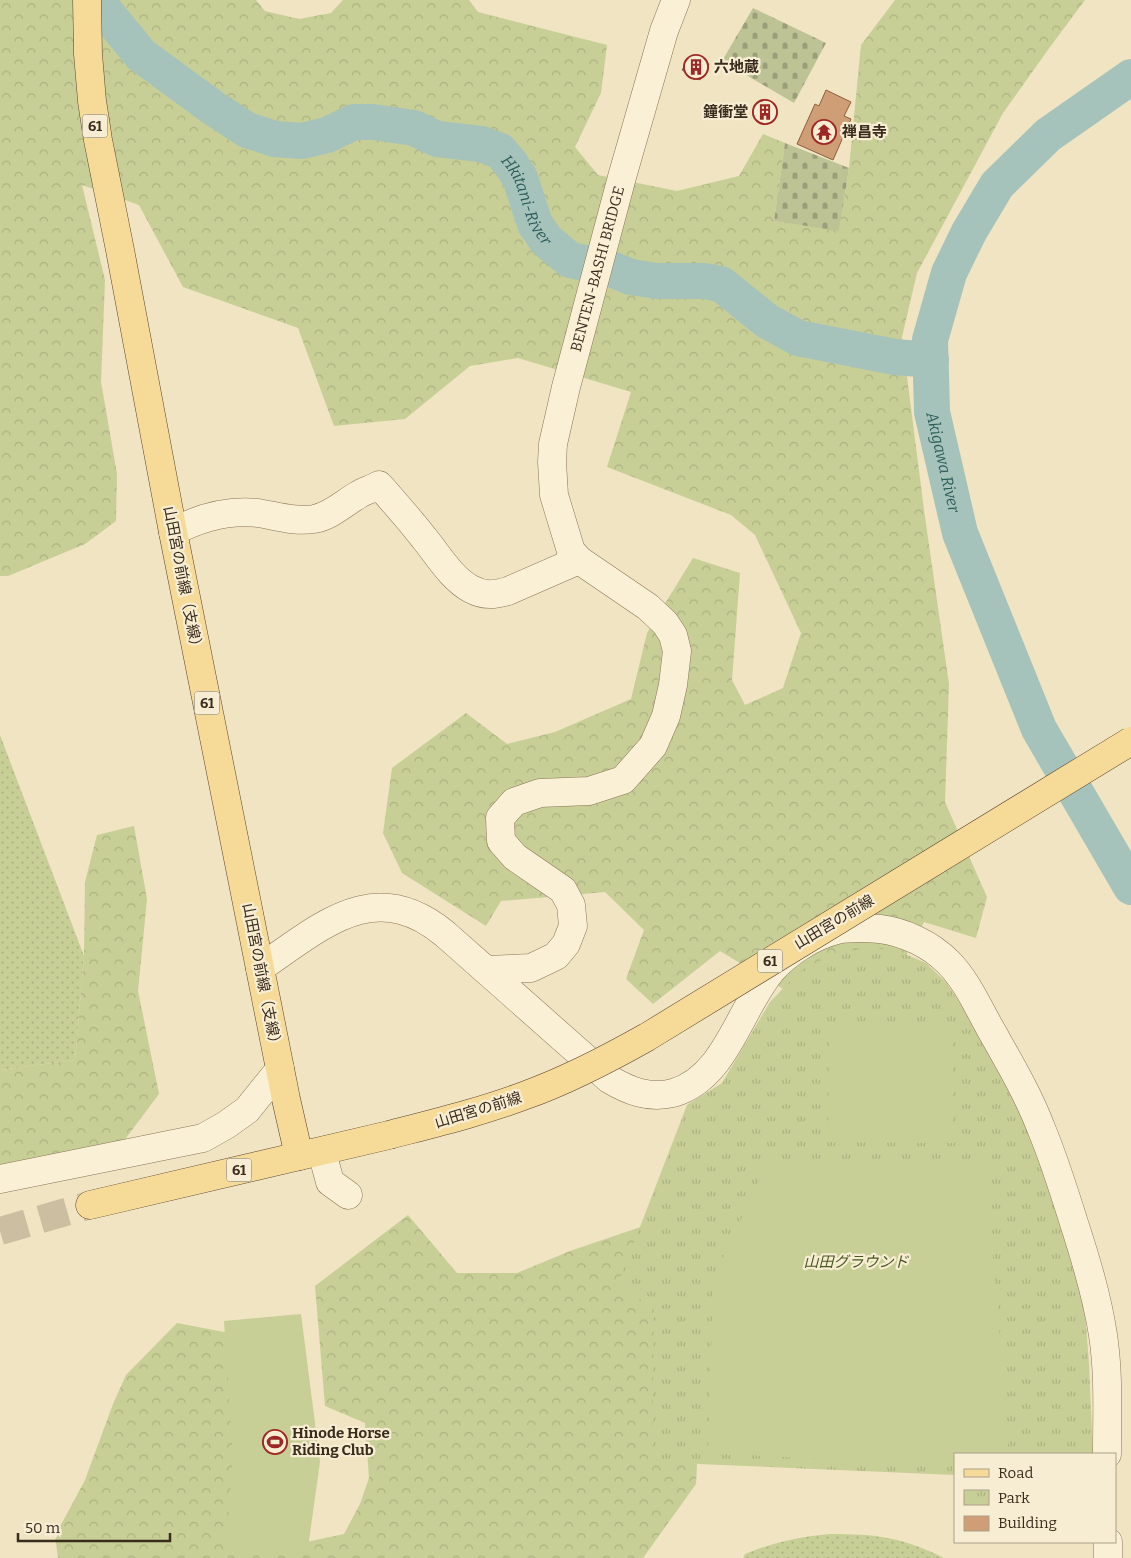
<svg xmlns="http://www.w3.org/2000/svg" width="1131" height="1558" font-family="Bitter,'Noto Sans JP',serif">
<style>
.grass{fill:url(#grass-dots)}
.forest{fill:url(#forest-crowns)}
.cemetery{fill:url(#cemetery-stones)}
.park{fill:url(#park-tufts)}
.garden{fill:#c7cf96}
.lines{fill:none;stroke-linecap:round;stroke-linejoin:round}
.river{stroke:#a5c3bb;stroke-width:36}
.building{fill:#d09e76;stroke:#8b5e3d}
.major-tunnel{stroke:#ccbfa1;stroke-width:28;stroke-dasharray:28 14;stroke-linecap:butt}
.minor-casing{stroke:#8b7558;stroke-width:29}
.major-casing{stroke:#59422d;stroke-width:29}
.minor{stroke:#faf0d6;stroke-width:28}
.major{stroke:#f5da98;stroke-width:28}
.major-bridge-casing{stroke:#59422d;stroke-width:29;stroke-linecap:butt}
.major-bridge{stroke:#f5da98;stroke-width:28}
.labels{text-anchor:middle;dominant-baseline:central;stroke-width:4.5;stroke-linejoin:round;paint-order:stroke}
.shield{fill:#f7edd2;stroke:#736653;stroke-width:1}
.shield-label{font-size:14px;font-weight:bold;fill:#3a2c1d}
.poi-label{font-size:15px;font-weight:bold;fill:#3a2c1d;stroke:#f7edd2;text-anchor:start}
.street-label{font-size:15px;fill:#3a2c1d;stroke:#f7edd2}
.park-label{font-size:15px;font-style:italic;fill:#495823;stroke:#f7edd2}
.water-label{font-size:16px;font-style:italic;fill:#2c5b59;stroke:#f7edd2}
</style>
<defs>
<pattern id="grass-dots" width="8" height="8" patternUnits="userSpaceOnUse" patternTransform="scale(1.25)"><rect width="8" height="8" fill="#c7cf96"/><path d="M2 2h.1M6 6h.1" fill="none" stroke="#acb281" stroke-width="1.8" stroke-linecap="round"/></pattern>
<pattern id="forest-crowns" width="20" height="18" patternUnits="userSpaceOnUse" patternTransform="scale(1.25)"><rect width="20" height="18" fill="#c7cf96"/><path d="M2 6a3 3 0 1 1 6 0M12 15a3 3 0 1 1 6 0" fill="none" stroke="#acb281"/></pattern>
<pattern id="cemetery-stones" width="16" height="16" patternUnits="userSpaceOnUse" patternTransform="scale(1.25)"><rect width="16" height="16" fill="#bdc395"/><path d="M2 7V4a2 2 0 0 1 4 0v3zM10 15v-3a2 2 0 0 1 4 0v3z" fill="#9b9f79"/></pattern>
<pattern id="park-tufts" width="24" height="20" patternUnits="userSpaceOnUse" patternTransform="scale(1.25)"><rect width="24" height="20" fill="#c7cf96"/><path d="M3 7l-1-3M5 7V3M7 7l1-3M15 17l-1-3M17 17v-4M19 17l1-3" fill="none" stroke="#acb281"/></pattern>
</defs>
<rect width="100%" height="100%" fill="#f0e4c2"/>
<!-- grass -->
<g class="grass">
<path d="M 0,735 L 84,956 L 75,1060 L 0,1070 Z"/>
<path d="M 830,1534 C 876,1534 902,1537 944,1558 L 743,1558 L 745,1554 C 776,1542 797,1537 830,1534 Z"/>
</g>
<!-- forest -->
<g class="forest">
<path d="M 0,0 L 256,0 L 265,11 L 299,19 L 331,13 L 343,0 L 469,0 L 478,12 L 607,45 L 601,93 L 575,147 L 598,175 L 677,191 L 739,176 L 763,134 L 785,143 L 774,221 L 839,230 L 849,168 L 861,45 L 895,0 L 1085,0 L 1050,47 L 1003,113 L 917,273 L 902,337 L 924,510 L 949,684 L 945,802 L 987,897 L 976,938 L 924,922 L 875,1014 L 810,1005 L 720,951 L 653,1004 L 626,979 L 644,930 L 605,892 L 501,901 L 486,926 L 402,873 L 383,833 L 392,768 L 466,713 L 507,744 L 555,732 L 631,699 L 647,633 L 693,558 L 740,573 L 732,680 L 745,705 L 783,688 L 801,633 L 755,535 L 731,515 L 607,467 L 631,392 L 518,358 L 470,366 L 405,419 L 334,426 L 298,328 L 183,287 L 139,205 L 82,185 L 105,280 L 101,382 L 117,474 L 116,521 L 85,544 L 8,576 L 0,576 Z"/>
<path d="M 134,826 L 147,899 L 138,991 L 159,1094 L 120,1146 L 0,1188 L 0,1070 L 75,1060 L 84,956 L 85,882 L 97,835 Z"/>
<path d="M 408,1215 L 457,1273 L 517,1273 L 570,1251 L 670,1217 L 709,1240 L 696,1484 L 643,1558 L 58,1558 L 55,1536 L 85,1480 L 113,1404 L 126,1375 L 177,1323 L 240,1335 L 292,1545 L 344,1534 L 360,1504 L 369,1478 L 365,1423 L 325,1406 L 315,1286 Z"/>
</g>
<!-- cemetery -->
<g class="cemetery">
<path d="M 753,8 L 826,43 L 794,103 L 722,61 Z"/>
<path d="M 785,143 L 849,168 L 839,231 L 774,221 Z"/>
</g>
<!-- park -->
<path class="park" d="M 866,948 L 896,950 L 926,963 L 946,982 L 969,1017 L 1007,1082 L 1041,1162 L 1083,1286 L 1089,1364 L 1093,1454 L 955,1454 L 955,1475 L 652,1462 L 654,1309 L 618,1284 L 687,1105 L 722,1083 L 770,1002 L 800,971 L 833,954 Z"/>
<!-- garden -->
<g class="garden">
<path d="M 829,1024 L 953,1025 L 952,1143 L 828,1142 Z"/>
<path d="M 768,1162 L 985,1165 L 1009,1443 L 999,1454 L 955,1454 L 955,1466 L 708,1453 L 713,1279 Z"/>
<path d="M 301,1314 L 320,1462 L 307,1555 L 226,1549 L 233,1455 L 224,1321 Z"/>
</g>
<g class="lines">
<!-- river -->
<g class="river">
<path id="s1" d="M 96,0 L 141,55 L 212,107 L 247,130 L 275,139 L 302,141 L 327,135 L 354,122 L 373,122 L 414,128 L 437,139 L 481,144 L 500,151 L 511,164 L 520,178 L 535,224 L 547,241 L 570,260 L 609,268 L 631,277 L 657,281 L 704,281 L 721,284 L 767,321 L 798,338 L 895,357 L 931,360"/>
<path id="s2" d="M 1131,77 L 1048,135 L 997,185 L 969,232 L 949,273 L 930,340 L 932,412 L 960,533 L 1039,729 L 1131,887"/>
</g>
</g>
<!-- building -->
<g class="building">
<path d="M 692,55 L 709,64 L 700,80 L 682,70 Z"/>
<path d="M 826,90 L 851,102 L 844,116 L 851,119 L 833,160 L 797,144 L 815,104 L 819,106 Z"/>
<path d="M 762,101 L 776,109 L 768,123 L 754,115 Z"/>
</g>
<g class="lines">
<!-- major-tunnel -->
<path class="major-tunnel" d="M 0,1231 L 90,1205"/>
<defs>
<g id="minor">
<path d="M 173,532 C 199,518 228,510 258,513 C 277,516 294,522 314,519 C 331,516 344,503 358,495 C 364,491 372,489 379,485 C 394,502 410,520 424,538 C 438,555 451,578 471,589 C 484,596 495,595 508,591 L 579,560"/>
<path d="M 260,968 C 321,927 374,875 445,934 L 609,1079 C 629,1091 649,1099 673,1093 C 726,1078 739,1009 772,970 C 788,952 813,936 837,930 C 850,927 867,928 880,929 C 904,932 930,944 948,962 C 967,981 978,1007 991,1030 C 1009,1062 1028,1094 1041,1128 C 1054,1159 1064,1191 1074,1223 C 1086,1260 1097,1296 1103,1335 C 1109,1374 1107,1415 1107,1454"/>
<path id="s3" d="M 486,970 L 531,968 L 556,956 L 566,944 L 573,926 L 571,905 L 563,890 L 515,857 L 501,841 L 500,818 L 514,802 L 540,793 L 589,791 L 623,780 L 653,746 L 666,716 L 673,685 L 677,651 L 673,635 L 665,623 L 648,607 L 579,560 L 571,551 L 554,495 L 552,462 L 553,444 L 566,387 L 622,177 L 664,31 L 676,0"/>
<path d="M 322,1152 L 330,1182 L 348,1195"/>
<path d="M 0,1179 L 203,1138 L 226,1125 L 247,1110 L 280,1069"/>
<path d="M 1108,1542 L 1108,1558"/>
</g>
<g id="major">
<path d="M 87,0 L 88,54 L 92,101 L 98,140 L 120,250 L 173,532 L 286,1099 L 299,1156"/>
<path d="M 90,1205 L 389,1135"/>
</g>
</defs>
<!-- minor casing -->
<use href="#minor" class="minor-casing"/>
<!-- major casing -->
<use href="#major" class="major-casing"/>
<!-- minor -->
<use href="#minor" class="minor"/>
<!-- major -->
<use href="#major" class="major"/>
<defs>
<path id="major-bridge" d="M 389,1135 C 435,1123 481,1112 526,1095 C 568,1080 608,1059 647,1037 L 1131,741"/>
</defs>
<!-- major-bridge casing -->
<use href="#major-bridge" class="major-bridge-casing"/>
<!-- major-bridge -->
<use href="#major-bridge" class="major-bridge"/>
</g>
<!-- icons -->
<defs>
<symbol id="building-ring" viewBox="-11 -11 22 22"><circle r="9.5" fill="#f7edd2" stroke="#9d2725" stroke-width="1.5"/><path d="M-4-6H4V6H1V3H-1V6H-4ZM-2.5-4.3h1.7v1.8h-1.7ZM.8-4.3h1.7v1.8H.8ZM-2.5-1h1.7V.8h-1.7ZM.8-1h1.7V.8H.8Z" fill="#9d2725"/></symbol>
<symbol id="temple-ring" viewBox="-11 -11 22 22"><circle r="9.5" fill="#f7edd2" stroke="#9d2725" stroke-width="1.5"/><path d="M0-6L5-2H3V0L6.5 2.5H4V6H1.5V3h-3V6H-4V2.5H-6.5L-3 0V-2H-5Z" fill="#9d2725"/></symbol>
<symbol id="stadium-ring" viewBox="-11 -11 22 22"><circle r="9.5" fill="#f7edd2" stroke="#9d2725" stroke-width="1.5"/><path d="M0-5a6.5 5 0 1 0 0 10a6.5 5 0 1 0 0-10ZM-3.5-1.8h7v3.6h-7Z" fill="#9d2725"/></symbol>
</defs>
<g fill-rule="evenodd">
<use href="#building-ring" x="682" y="53" width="28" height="28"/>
<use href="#building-ring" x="751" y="98" width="28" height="28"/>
<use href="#temple-ring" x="810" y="118" width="28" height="28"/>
<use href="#stadium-ring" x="261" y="1428" width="28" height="28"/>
</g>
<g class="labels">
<!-- shield labels -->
<g class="shield">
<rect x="82.5" y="114.5" width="25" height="23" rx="4"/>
<rect x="194.5" y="691.5" width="25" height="23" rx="4"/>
<rect x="757.5" y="949.5" width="25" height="23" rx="4"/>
<rect x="226.5" y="1158.5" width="25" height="23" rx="4"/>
</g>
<g class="shield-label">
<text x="95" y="126">61</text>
<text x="207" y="703">61</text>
<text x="770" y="961">61</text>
<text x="239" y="1170">61</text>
</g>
<!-- poi labels -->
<g class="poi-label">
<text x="714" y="67">六地蔵</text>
<text x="748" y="112" text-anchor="end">鐘衝堂</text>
<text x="842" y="132">禅昌寺</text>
<text x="292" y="1433">Hinode Horse<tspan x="292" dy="17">Riding Club</tspan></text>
</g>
<!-- street labels -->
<g class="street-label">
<text stroke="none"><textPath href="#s3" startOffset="966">BENTEN-BASHI BRIDGE</textPath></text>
<text transform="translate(183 580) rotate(79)">山田宮の前線（支線）</text>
<text transform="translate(834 922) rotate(-31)">山田宮の前線</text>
<text transform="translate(262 977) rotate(79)">山田宮の前線（支線）</text>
<text transform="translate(478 1110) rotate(-17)">山田宮の前線</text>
</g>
<!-- park labels -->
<g class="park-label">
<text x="856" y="1262">山田グラウンド</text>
</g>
<!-- water labels -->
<g class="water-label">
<text stroke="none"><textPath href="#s1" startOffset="520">Hkitani-River</textPath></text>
<text stroke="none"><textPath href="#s2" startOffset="466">Akigawa River</textPath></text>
</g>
</g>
<!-- legend -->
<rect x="954" y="1453" width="162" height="90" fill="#f7edd2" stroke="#aba08a"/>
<rect x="964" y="1469" width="25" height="8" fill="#f5da98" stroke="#aba08a"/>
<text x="998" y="1478" font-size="15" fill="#3a2c1d">Road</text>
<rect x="964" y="1490" width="25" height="15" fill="url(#park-tufts)" stroke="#aba08a"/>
<text x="998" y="1503" font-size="15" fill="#3a2c1d">Park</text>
<rect x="964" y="1516" width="25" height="15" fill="#d09e76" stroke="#aba08a"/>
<text x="998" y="1528" font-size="15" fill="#3a2c1d">Building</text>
<!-- scale -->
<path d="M18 1533v8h152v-8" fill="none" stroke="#3a2c1d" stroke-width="2.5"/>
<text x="25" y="1533" font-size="15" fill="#3a2c1d" stroke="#f7edd2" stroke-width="4" paint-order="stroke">50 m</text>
</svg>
